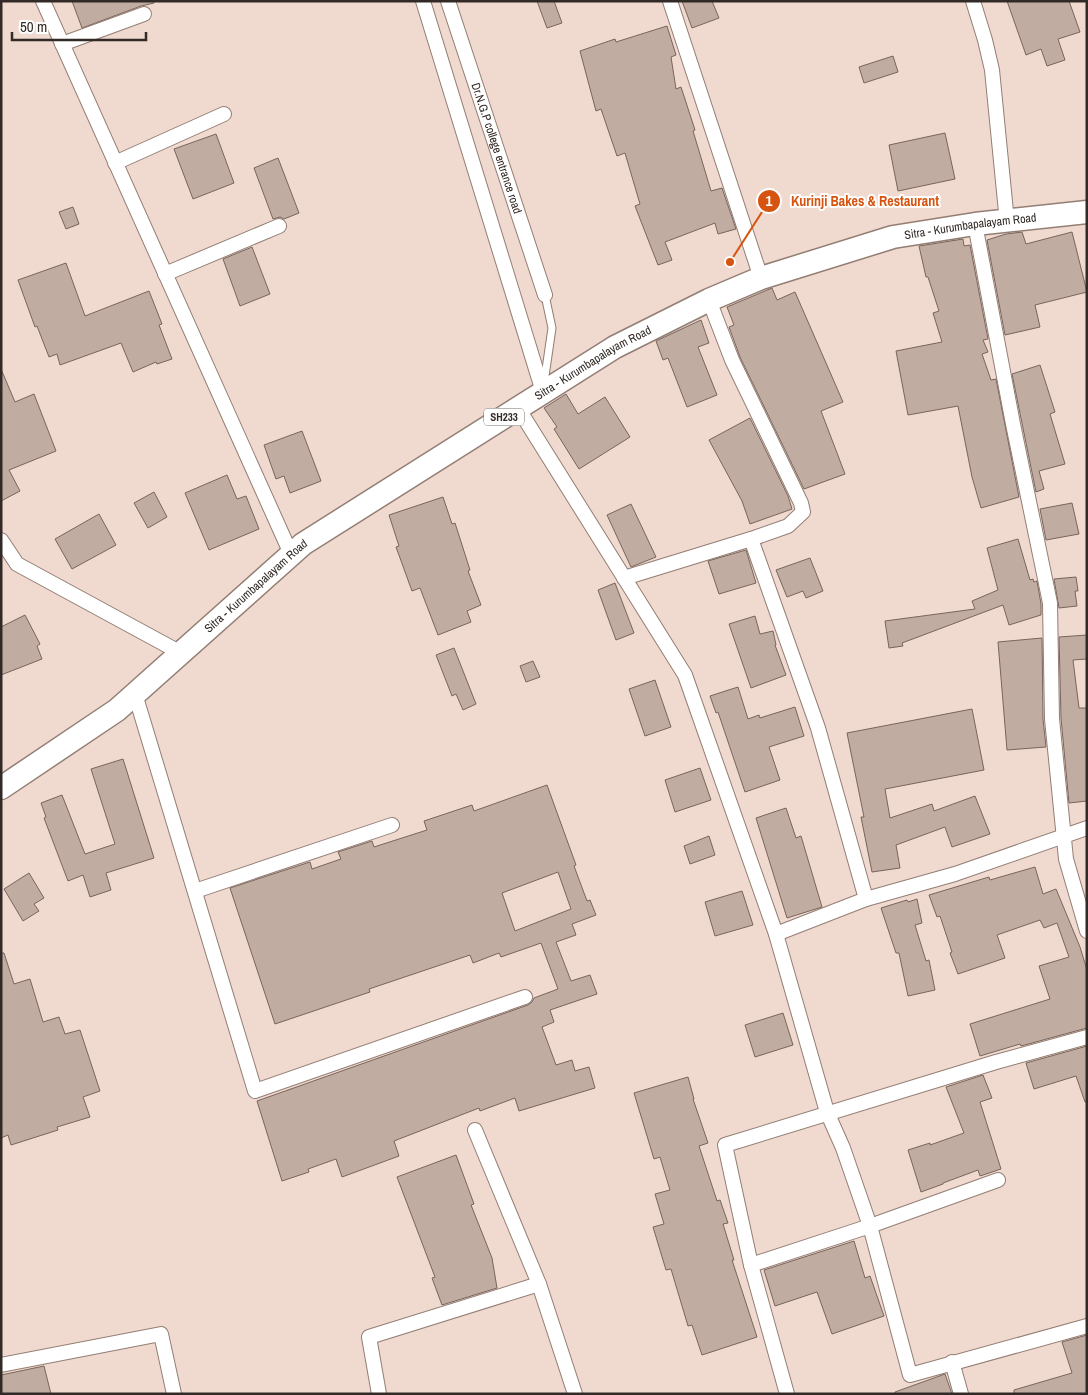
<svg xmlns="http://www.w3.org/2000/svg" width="1088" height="1395" font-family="'Archivo Narrow',sans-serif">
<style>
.building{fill:#c1aca1;stroke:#78655b;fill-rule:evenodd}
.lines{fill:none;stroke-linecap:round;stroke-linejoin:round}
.service-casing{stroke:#937e74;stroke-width:9}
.minor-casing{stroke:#937e74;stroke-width:16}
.primary-casing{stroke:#937e74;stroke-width:25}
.service{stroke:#fff;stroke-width:7}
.minor{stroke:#fff;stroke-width:14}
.primary{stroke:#fff;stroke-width:22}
.labels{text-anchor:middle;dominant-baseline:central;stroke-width:4;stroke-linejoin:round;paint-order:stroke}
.shield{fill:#fff;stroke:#706a67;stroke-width:1}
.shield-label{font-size:11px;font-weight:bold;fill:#322a26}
.street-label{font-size:12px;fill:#322a26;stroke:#fff}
.leader{fill:none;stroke:#d6540f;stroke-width:2}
.callout-dot{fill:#d6540f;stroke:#fff;stroke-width:2}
.mark-label{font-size:15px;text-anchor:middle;font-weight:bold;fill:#fff}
.callout-label{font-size:14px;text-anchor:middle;font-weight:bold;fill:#d6540f;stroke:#fff;stroke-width:4;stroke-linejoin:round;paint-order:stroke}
</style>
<rect width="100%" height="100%" fill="#f0d9ce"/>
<!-- building -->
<g class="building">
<path d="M 72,1 L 154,1 L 154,3 L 141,6 L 82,28 Z"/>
<path d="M 537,1 L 554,1 L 562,23 L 547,28 Z"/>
<path d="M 682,1 L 712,1 L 719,18 L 692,28 Z"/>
<path d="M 1007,1 L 1069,1 L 1080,32 L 1058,39 L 1065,60 L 1047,66 L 1041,49 L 1026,55 Z"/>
<path d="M 667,26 L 676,55 L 671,57 L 676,89 L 681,87 L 695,130 L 693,131 L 711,191 L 722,188 L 736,229 L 718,234 L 715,223 L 665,242 L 672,260 L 658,265 L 635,206 L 640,204 L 625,153 L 617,156 L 601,109 L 596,111 L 580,51 L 615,39 L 616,42 Z"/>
<path d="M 893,56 L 898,72 L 864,83 L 859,67 Z"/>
<path d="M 945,133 L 955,179 L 898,191 L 889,145 Z"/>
<path d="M 216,134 L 234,183 L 193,199 L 174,149 Z"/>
<path d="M 278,158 L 299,213 L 284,219 L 280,217 L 273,219 L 254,168 Z"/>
<path d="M 73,207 L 79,224 L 66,229 L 59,212 Z"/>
<path d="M 1022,232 L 1026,244 L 1072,232 L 1087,292 L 1035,305 L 1040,327 L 1005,335 L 987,240 L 1006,234 Z"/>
<path d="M 963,239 L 964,246 L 970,245 L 988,339 L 983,340 L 988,352 L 982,354 L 991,380 L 996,379 L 1019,497 L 981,508 L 972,477 L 958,406 L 908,415 L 896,351 L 942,342 L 933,313 L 939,311 L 928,277 L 926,277 L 919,246 Z"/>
<path d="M 252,247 L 270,294 L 240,306 L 223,259 Z"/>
<path d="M 66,263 L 85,316 L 149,291 L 162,324 L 159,325 L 172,359 L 157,364 L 156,362 L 133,372 L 121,343 L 60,365 L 57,354 L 49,357 L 37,326 L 35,327 L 18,280 Z"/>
<path d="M 772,288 L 777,300 L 795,292 L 843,402 L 821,411 L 845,474 L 804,489 L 740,357 L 729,327 L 734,325 L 727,307 Z"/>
<path d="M 701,320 L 709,343 L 698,347 L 717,395 L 687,407 L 668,358 L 663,360 L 656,341 Z"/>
<path d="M 1040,365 L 1055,412 L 1050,414 L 1065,464 L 1039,471 L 1044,489 L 1036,492 L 1012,374 Z"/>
<path d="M 1,369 L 15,402 L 34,394 L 56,451 L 9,470 L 20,491 L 1,501 Z"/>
<path d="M 566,394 L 578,414 L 605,397 L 630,437 L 579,469 L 554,429 L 557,427 L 544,408 Z"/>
<path d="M 750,418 L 788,496 L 792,509 L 750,524 L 742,501 L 709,440 Z"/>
<path d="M 302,431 L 321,481 L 290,493 L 284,476 L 276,479 L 264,445 Z"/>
<path d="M 227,475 L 237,499 L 246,496 L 259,529 L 209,550 L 185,493 Z"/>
<path d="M 154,492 L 167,517 L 148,528 L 134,503 Z"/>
<path d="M 443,497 L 452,524 L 455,523 L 470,570 L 468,571 L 481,605 L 467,611 L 471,622 L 438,635 L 420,588 L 412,591 L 396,547 L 399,546 L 389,515 Z"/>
<path d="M 1072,503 L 1079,534 L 1046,540 L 1040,509 Z"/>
<path d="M 631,504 L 656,557 L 631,567 L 607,515 Z"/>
<path d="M 99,514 L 116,545 L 72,569 L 55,539 Z"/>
<path d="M 1018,539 L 1030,580 L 1033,579 L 1034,582 L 1037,581 L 1041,604 L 1041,615 L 1009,625 L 1003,605 L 902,643 L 903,646 L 889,648 L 885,621 L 975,609 L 972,601 L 998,590 L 987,548 Z"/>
<path d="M 746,550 L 756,583 L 719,594 L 708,561 Z"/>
<path d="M 810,558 L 823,591 L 806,598 L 803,591 L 787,597 L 776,570 Z"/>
<path d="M 1076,577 L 1078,591 L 1075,591 L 1077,606 L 1059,608 L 1054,579 Z"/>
<path d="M 615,583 L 634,633 L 616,640 L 598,590 Z"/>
<path d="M 25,615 L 40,644 L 37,646 L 42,659 L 1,675 L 1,627 Z"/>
<path d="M 755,616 L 760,634 L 773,631 L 776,645 L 775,645 L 786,675 L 751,688 L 729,624 Z"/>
<path d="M 1087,635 L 1087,659 L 1073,660 L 1079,708 L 1087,708 L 1087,801 L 1069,803 L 1061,718 L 1059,637 Z"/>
<path d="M 1042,638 L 1043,719 L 1046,747 L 1007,750 L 998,642 Z"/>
<path d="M 454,648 L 476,704 L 463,710 L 456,694 L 452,696 L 436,655 Z"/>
<path d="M 533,661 L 540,677 L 526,682 L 520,666 Z"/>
<path d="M 655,680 L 671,727 L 645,736 L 629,689 Z"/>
<path d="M 738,687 L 748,719 L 759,715 L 760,718 L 795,707 L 804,736 L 769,747 L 780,780 L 745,792 L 718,712 L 716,713 L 710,696 Z"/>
<path d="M 972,709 L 984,770 L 885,789 L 890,818 L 932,804 L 934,811 L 975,796 L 990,834 L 952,847 L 945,827 L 896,845 L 900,868 L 872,872 L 861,817 L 864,817 L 847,733 Z"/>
<path d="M 123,759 L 154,858 L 106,873 L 111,890 L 90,897 L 83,875 L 68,881 L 44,818 L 46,817 L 41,803 L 62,795 L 85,854 L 115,844 L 91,769 Z"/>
<path d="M 700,768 L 711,800 L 675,812 L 665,780 Z"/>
<path d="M 547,785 L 576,865 L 574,866 L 587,901 L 590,900 L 596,915 L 572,924 L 576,935 L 556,942 L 571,981 L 590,975 L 597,994 L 550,1010 L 554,1022 L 542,1027 L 556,1065 L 572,1060 L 575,1071 L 589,1067 L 595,1088 L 519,1111 L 515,1098 L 480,1111 L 479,1108 L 394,1141 L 399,1156 L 342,1177 L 336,1159 L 308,1169 L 309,1172 L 282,1181 L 257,1101 L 528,1005 L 532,1002 L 534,998 L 558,989 L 541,943 L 501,957 L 499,953 L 473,963 L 470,955 L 369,989 L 370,992 L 275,1024 L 230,888 L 310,862 L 312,869 L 341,859 L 338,852 L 372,841 L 374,847 L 427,830 L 424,821 L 472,805 L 474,811 ZM 558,872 L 571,909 L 515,931 L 502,893 Z"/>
<path d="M 786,808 L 796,838 L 801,836 L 822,907 L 787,918 L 756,818 Z"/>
<path d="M 709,836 L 715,855 L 690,864 L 684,846 Z"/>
<path d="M 1035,867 L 1043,894 L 1056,889 L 1080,947 L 1087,970 L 1087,1028 L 1021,1046 L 1020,1044 L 980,1056 L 970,1024 L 1050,999 L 1039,966 L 1069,957 L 1057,923 L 1044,928 L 1040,920 L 997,935 L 1005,958 L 958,974 L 950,953 L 952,952 L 940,916 L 937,917 L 929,895 L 989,877 L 990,880 Z"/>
<path d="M 29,873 L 44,898 L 34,904 L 39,911 L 23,921 L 4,889 Z"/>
<path d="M 742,891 L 753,925 L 715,936 L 705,902 Z"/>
<path d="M 917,899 L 922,923 L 915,925 L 926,961 L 929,960 L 935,990 L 908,996 L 899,953 L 896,953 L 881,908 L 907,900 L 908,902 Z"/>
<path d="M 1,953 L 4,953 L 14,984 L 30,979 L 43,1022 L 59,1017 L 65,1034 L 80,1030 L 100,1091 L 83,1097 L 90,1117 L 57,1127 L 58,1130 L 11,1145 L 8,1135 L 1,1138 Z"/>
<path d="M 783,1013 L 793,1045 L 755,1057 L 745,1025 Z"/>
<path d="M 1087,1046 L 1087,1102 L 1085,1102 L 1076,1076 L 1034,1089 L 1026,1063 Z"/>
<path d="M 983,1075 L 992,1098 L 980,1102 L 1001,1169 L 980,1176 L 978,1170 L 943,1183 L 943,1184 L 921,1192 L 908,1150 L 930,1143 L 930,1145 L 964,1133 L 946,1087 Z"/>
<path d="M 688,1077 L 694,1099 L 693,1099 L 708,1143 L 699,1146 L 717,1201 L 720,1200 L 728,1223 L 723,1224 L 734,1260 L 732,1260 L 757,1337 L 702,1355 L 692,1325 L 688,1326 L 671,1269 L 666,1270 L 653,1227 L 664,1224 L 655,1194 L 670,1190 L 660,1157 L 654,1159 L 634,1093 Z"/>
<path d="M 456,1155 L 474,1204 L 471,1205 L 492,1258 L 497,1288 L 442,1305 L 432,1278 L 435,1277 L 397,1177 Z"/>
<path d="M 854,1241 L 865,1278 L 870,1276 L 884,1316 L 832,1334 L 817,1292 L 775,1306 L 764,1270 Z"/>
<path d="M 1087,1335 L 1087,1394 L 1014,1394 L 1014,1390 L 1072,1373 L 1062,1342 Z"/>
<path d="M 44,1366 L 51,1394 L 1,1394 L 1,1375 Z"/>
<path d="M 945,1374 L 952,1394 L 895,1394 L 895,1392 Z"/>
</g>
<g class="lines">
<defs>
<path id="service" d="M 544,383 L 552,328 L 545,295"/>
<g id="minor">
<path d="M 43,1 L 291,554"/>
<path d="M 423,1 L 543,392"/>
<path id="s1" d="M 448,1 L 545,295"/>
<path d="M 670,1 L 761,278"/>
<path d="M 973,1 L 985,40 L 992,70 L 1007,222"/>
<path d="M 62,44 L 144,14"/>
<path d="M 115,163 L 224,114"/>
<path d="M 975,224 L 1013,424 L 1050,603 L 1052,719 L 1066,859 L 1087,931"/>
<path d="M 165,274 L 279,226"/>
<path d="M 709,300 L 732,360 L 801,503 L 803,512 L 788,526 L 751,539"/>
<path d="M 518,408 L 685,675 L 776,934 L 827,1112 L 843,1148 L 870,1226 L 910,1375 L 1087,1326"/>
<path d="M 1,540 L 17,564 L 181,653"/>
<path d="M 624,578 L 751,539 L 818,728 L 866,899 L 776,934"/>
<path d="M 135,694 L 255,1091 L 525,997"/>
<path d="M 195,891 L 392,825"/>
<path d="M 866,899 L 955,874 L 1087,828"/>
<path d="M 475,1130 L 539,1284 L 575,1394"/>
<path d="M 751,1265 L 870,1226 L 998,1180"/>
<path d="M 952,1362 L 961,1394"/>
<path d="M 1,1365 L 161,1334 L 174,1394"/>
<path d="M 379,1394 L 369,1337 L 539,1284"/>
<path d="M 787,1394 L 751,1265 L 725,1145 L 996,1062 L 1087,1037"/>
</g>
<g id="primary">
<path id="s2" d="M 1,788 L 117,710 L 303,544 L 615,347 L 709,300 L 761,278 L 893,237 L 975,224 L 1087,212"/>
</g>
</defs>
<!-- service casing -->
<use href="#service" class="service-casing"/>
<!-- minor casing -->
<use href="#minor" class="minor-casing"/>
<!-- primary casing -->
<use href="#primary" class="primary-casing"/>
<!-- service -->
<use href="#service" class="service"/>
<!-- minor -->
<use href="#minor" class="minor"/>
<!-- primary -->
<use href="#primary" class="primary"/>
</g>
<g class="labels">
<!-- shield labels -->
<rect class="shield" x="484" y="408.5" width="40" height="17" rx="4"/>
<g class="shield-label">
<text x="504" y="417">SH233</text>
</g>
<!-- street labels -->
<g class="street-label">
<text stroke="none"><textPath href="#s1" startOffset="155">Dr.N.G.P college entrance road</textPath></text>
<text stroke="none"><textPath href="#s2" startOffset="1136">Sitra - Kurumbapalayam Road</textPath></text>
<text stroke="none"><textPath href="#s2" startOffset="731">Sitra - Kurumbapalayam Road</textPath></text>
<text stroke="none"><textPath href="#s2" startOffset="326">Sitra - Kurumbapalayam Road</textPath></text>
</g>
</g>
<!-- callouts -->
<path class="leader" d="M730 262L769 201"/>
<g class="callout-dot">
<circle cx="730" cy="262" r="5"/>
<circle cx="769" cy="201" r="12"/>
</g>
<g class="mark-label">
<text x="769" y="206">1</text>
</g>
<g class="callout-label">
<text x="865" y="206">Kurinji Bakes &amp; Restaurant</text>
</g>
<!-- border -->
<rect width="1088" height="1395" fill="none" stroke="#322a26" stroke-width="5"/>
<!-- scale -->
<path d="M12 32v8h134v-8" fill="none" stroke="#322a26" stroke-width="2.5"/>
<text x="20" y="32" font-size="15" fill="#322a26" stroke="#ffffff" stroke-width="4" paint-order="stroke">50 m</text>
</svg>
